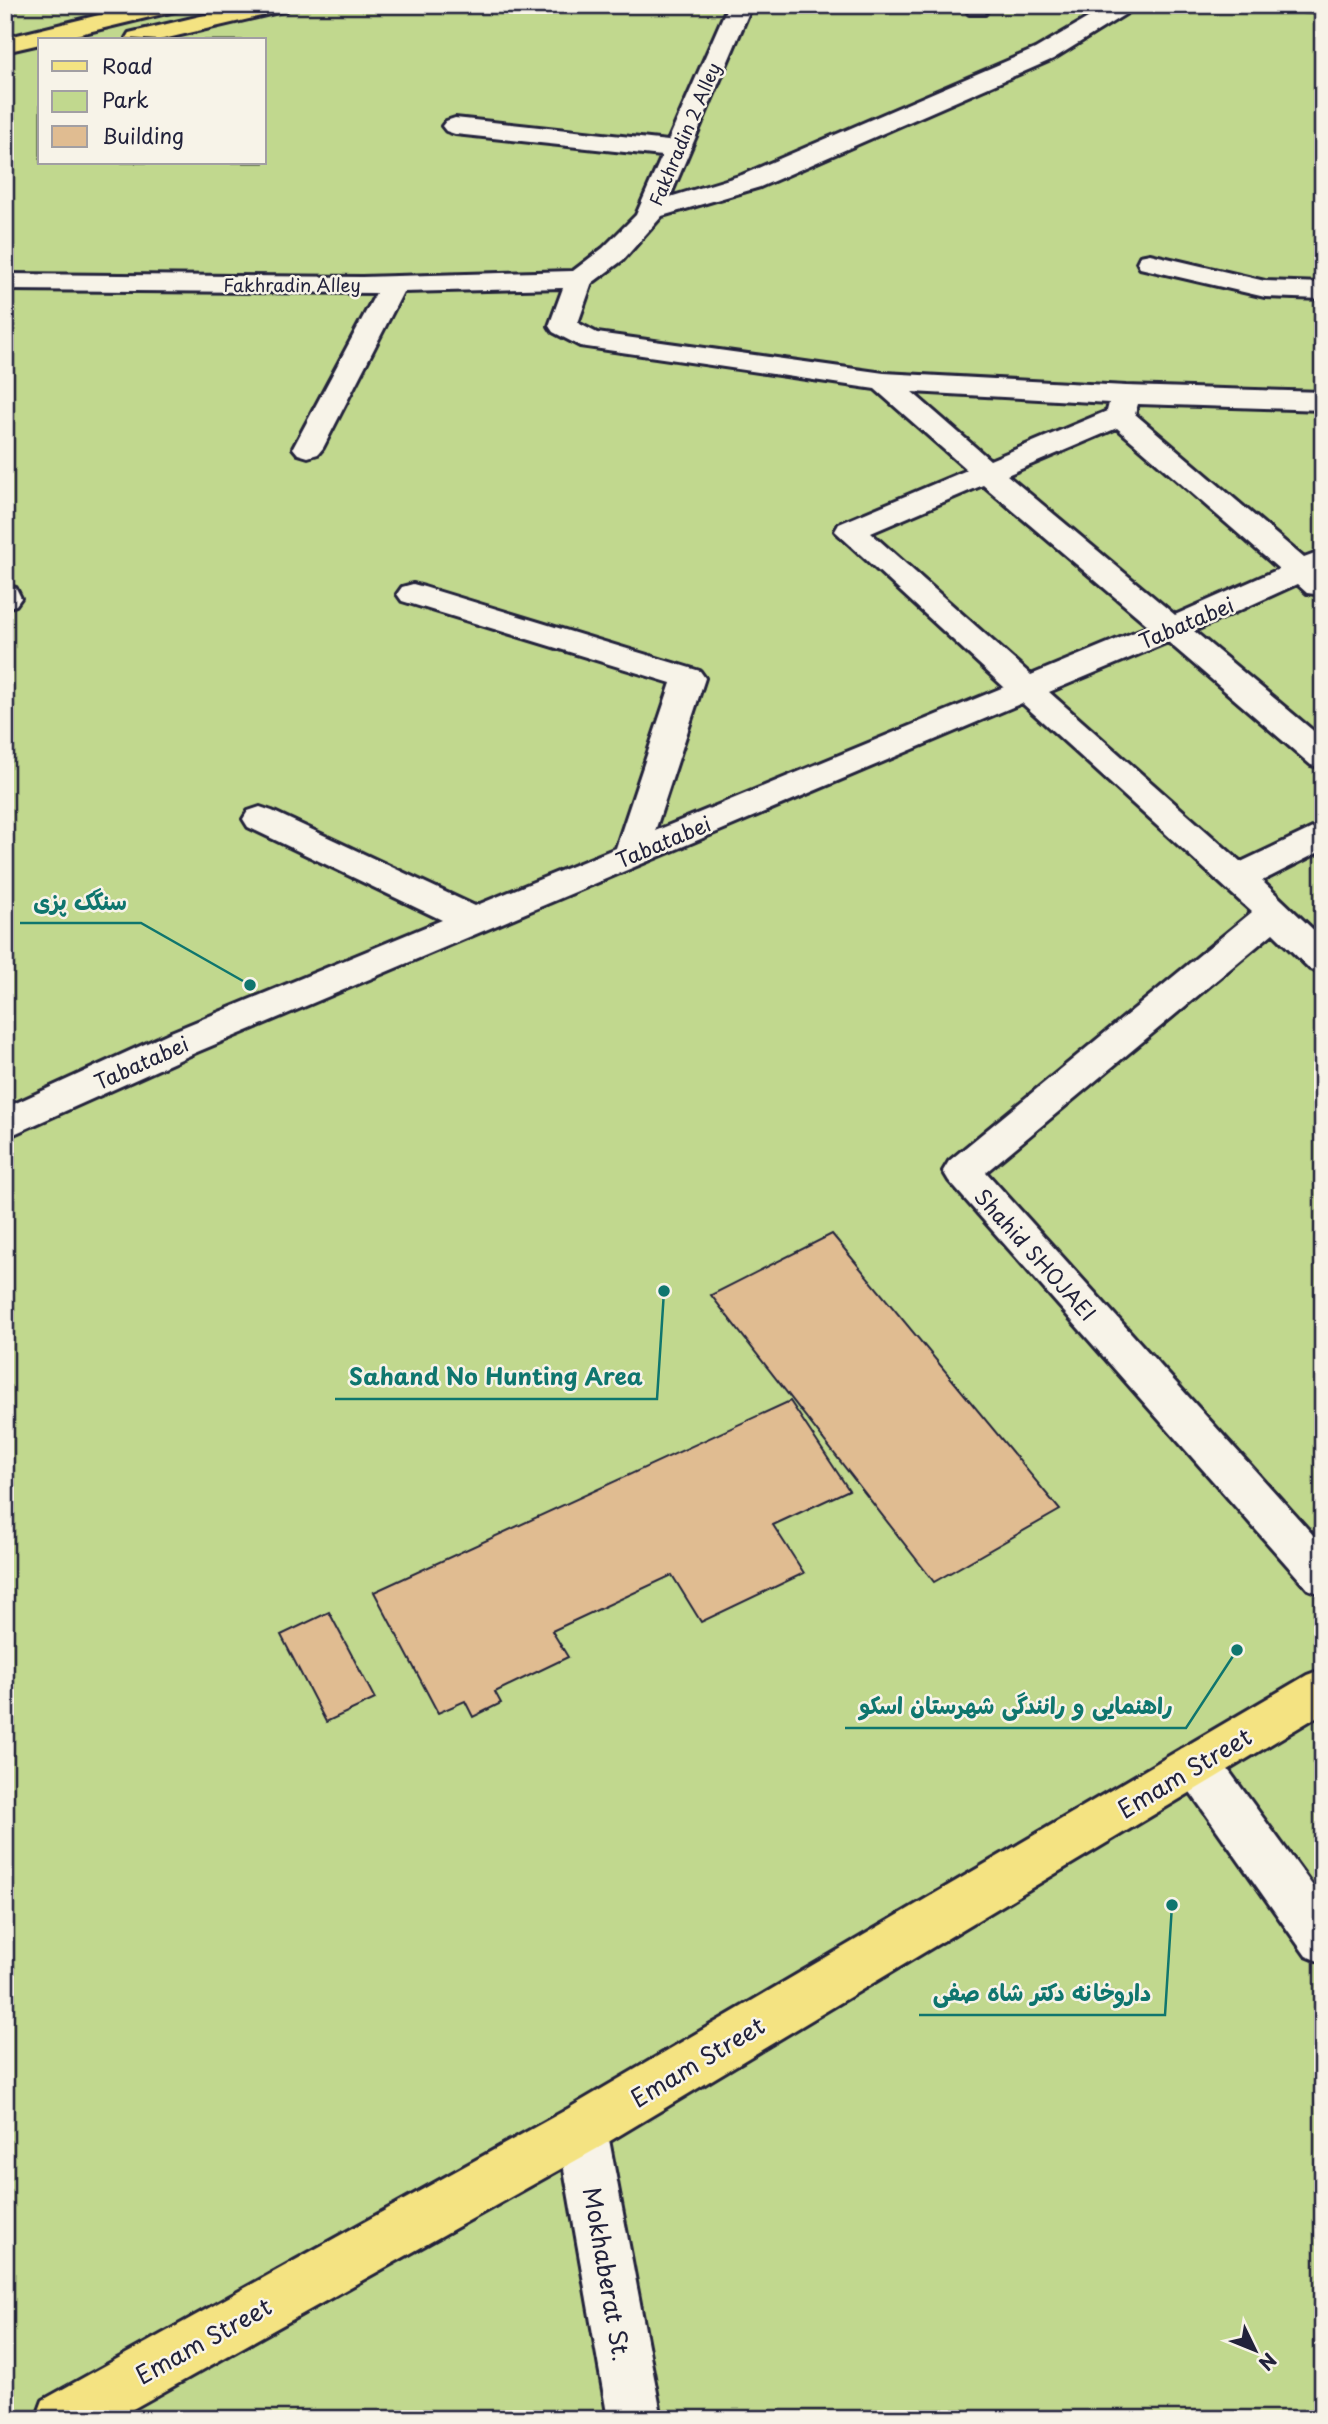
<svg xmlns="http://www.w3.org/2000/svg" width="1328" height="2424" font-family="'Playpen Sans','Playpen Sans Arabic',sans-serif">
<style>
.green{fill:#c1d88e;stroke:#727d64;stroke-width:2;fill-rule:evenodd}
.building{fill:#e0bc91;stroke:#22223b;stroke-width:2}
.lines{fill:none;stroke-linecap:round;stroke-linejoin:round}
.minor-casing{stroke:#22223b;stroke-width:6}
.major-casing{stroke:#22223b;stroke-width:6}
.minor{fill:#f7f3e8;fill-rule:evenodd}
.major{fill:#f4e382;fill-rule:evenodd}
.labels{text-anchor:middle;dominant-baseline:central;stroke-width:5;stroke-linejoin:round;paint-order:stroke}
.far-street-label{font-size:18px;fill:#22223b;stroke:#f7f3e8}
.street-label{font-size:21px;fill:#22223b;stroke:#f7f3e8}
.near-street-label{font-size:24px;fill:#22223b;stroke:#f7f3e8}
.leader{fill:none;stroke:#0f766e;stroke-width:2.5}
.callout-dot{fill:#0f766e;stroke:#f7f3e8;stroke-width:2.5}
.callout-label{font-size:23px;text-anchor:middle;font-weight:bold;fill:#0f766e;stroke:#f7f3e8;stroke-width:5;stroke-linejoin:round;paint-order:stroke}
</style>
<rect width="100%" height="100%" fill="#f2e8d7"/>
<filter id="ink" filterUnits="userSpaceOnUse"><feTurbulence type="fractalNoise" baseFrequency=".0143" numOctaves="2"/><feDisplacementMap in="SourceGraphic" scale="14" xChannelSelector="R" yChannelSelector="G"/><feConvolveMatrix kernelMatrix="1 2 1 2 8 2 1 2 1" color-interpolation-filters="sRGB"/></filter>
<g filter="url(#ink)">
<!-- green -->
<path class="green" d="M 5,5 L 1323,5 L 1323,2419 L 5,2419 ZM 40,40 L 264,40 L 264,163 L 40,163 Z"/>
<!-- building -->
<g class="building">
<path d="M 832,1234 L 1060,1510 L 934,1582 L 711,1295 Z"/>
<path d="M 790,1401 L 849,1490 L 773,1525 L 804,1573 L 701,1622 L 672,1575 L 552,1631 L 568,1657 L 495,1692 L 501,1703 L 473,1717 L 465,1701 L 438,1713 L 374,1592 Z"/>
<path d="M 329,1612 L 375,1699 L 326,1722 L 281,1635 Z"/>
</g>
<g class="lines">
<defs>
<g id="minor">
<path d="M 728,5 L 752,5 L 670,197 L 742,175 L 1035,49 L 1110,5 L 1140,5 L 1053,59 L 760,187 L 662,216 L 623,260 L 592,283 L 578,323 L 597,333 L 884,373 L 1126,386 L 1323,392 L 1323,410 L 1138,404 L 1135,414 L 1304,558 L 1323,551 L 1323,595 L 1307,593 L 1297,584 L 1194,631 L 1323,739 L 1323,768 L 1311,765 L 1168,642 L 1049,692 L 1241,862 L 1323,823 L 1323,850 L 1262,881 L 1323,939 L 1323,973 L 1310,969 L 1273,933 L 986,1172 L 1323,1546 L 1323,1595 L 1308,1589 L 949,1181 L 943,1171 L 949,1161 L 1252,912 L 1022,703 L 197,1052 L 5,1138 L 5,1108 L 171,1032 L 442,920 L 248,827 L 243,819 L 248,811 L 260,807 L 272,811 L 475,906 L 616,848 L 671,683 L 402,601 L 397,594 L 402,587 L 413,584 L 424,587 L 700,671 L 705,678 L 655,831 L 1004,687 L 835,531 L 839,524 L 967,470 L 875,389 L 580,346 L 553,332 L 549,326 L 563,288 L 403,292 L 323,448 L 318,454 L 308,457 L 298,454 L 293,448 L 376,293 L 5,290 L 5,274 L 362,277 L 573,271 L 603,248 L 636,215 L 662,156 L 455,134 L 446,131 L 442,126 L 446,121 L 455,118 L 668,141 ZM 912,392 L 1109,403 L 1107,411 L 990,460 ZM 1117,428 L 1279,569 L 1175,615 L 1007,475 ZM 983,485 L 1149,626 L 1031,675 L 871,533 Z"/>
<path d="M 967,5 L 991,5 L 985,14 L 969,14 L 965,9 Z"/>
<path d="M 1285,5 L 1323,5 L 1323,13 L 1289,10 Z"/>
<path d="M 1150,254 L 1265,281 L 1323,283 L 1323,299 L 1265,297 L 1140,268 L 1137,262 L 1140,256 Z"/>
<path d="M 5,585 L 16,588 L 21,598 L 16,605 L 5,608 Z"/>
<path d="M 1197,1743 L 1213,1749 L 1323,1900 L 1323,1963 L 1306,1956 L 1181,1779 L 1174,1764 L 1181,1749 Z"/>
<path d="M 582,2104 L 600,2111 L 607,2129 L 662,2419 L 608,2419 L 557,2129 L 564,2111 Z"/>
</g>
<g id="major">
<path d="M 140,5 L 183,5 L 179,10 L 55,40 L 40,40 L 40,44 L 5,52 L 5,38 Z"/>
<path d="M 247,5 L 291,5 L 287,10 L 159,40 L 126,38 L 129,33 Z"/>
<path d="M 1323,1669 L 1323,1713 L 600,2147 L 115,2419 L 36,2419 L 43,2400 L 564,2111 L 1307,1675 Z"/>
</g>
</defs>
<!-- minor casing -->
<use href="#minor" class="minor-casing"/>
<!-- major casing -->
<use href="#major" class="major-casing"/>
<!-- minor -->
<use href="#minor" class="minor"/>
<!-- major -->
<use href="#major" class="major"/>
</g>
</g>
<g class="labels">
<!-- far-street labels -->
<g class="far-street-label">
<text transform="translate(684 134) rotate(-67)">Fakhradin 2 Alley</text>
<text x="292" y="284">Fakhradin Alley</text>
</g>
<!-- street labels -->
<g class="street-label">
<text transform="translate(1186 622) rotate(-23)">Tabatabei</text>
<text transform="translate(663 841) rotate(-23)">Tabatabei</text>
<text transform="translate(141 1062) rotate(-24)">Tabatabei</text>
<text transform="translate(1036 1254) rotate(48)">Shahid SHOJAEI</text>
</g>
<!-- near-street labels -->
<g class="near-street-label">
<text transform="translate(1184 1772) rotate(-31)">Emam Street</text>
<text transform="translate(697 2061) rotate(-31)">Emam Street</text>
<text transform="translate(608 2274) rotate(80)">Mokhaberat St.</text>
<text transform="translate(203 2340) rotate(-29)">Emam Street</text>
</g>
</g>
<!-- callouts -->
<path class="leader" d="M250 985L141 923H20M664 1291L657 1399H335M1237 1650L1186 1728H845M1172 1905L1165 2015H919"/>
<g class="callout-dot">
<circle cx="250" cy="985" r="7"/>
<circle cx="664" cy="1291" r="7"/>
<circle cx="1237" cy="1650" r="7"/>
<circle cx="1172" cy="1905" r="7"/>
</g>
<g class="callout-label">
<text x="80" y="910">سنگک پزی</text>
<text x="496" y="1385">Sahand No Hunting Area</text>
<text x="1016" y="1714">راهنمایی و رانندگی شهرستان اسکو</text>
<text x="1042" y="2001">داروخانه دکتر شاه صفی</text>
</g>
<!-- margin -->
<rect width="1328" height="2424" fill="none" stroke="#f7f3e8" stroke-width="28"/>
<rect x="14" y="14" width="1300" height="2396" fill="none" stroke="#22223b" stroke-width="2.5" filter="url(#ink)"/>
<!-- legend -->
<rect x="38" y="38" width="228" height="126" fill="#f7f3e8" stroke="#a29fa3" stroke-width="2"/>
<rect x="52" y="61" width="35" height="10" fill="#f4e382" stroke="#a29fa3" stroke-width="2"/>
<text x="102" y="74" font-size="21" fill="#22223b">Road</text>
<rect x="52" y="91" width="35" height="21" fill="#c1d88e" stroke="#a29fa3" stroke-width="2"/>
<text x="102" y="108" font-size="21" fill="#22223b">Park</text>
<rect x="52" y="126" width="35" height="21" fill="#e0bc91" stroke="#a29fa3" stroke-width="2"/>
<text x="102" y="144" font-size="21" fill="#22223b">Building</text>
<!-- north arrow -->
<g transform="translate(1255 2350) rotate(133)" stroke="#f7f3e8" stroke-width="5" paint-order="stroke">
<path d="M0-5L12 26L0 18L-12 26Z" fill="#22223b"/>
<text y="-10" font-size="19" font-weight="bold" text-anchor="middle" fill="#22223b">N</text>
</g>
</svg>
